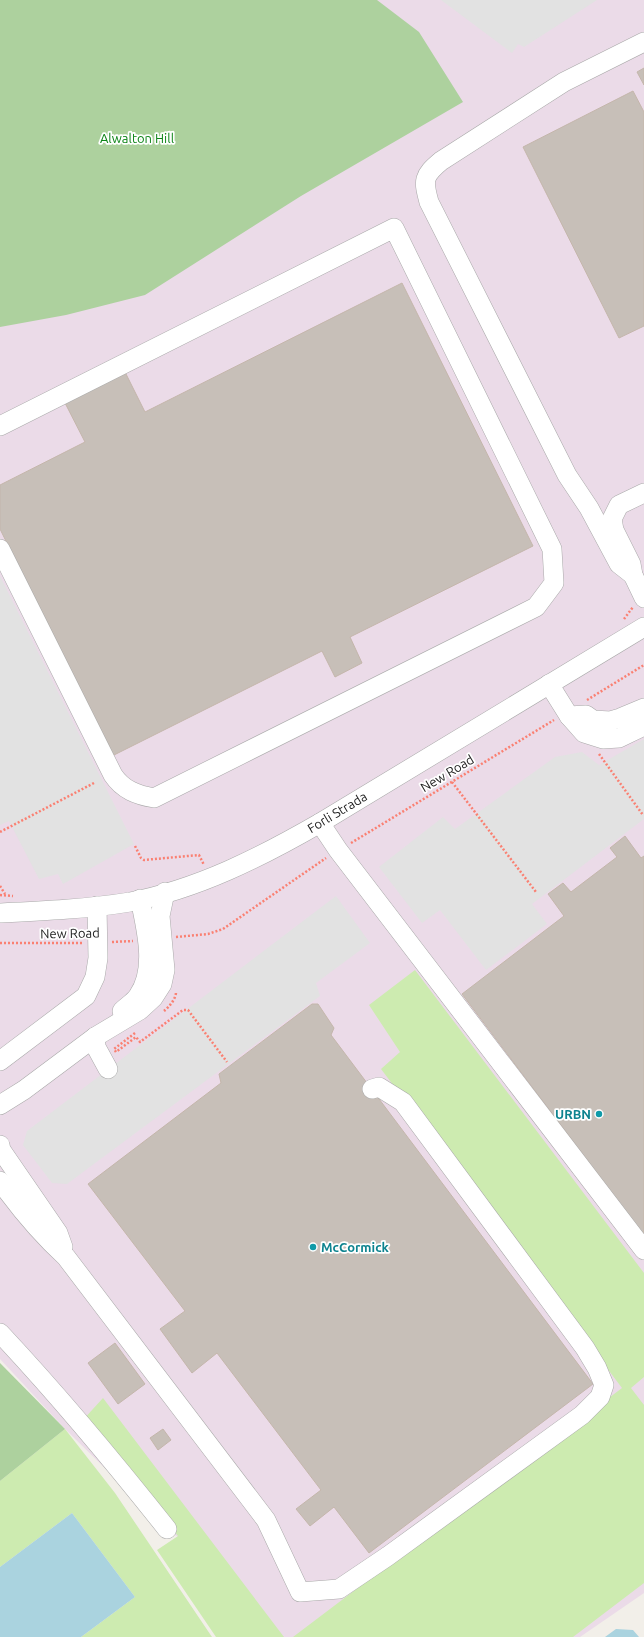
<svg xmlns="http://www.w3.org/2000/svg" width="644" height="1637" font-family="Ubuntu,sans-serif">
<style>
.industrial{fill:#ebdbe8}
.grass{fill:#cdebb0}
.forest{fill:#add19e}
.parking{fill:#e2e2e2}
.water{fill:#aad3df}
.building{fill:#c7bfb8;stroke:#c4b6ab}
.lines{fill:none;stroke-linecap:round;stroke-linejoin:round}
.minor-casing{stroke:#a9a9a9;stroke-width:20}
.path{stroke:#fa8072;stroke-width:2.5;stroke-dasharray:2 2;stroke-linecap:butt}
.minor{stroke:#fff;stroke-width:19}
.culture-dot{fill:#0f9aa8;stroke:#fff;stroke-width:1.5}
.labels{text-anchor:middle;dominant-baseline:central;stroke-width:3.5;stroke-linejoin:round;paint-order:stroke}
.park-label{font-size:13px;fill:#0c8416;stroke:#fff}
.street-label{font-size:13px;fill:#222;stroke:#fff}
.culture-label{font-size:13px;font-weight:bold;fill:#0d838f;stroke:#fff;text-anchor:end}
</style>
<rect width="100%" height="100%" fill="#f2efe9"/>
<!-- industrial -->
<path class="industrial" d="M 0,0 L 644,0 L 644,1593 L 580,1637 L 275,1637 L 178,1537 L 167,1529 L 65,1429 L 0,1359 Z"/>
<!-- grass -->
<g class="grass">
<path d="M 415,970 L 644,1273 L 644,1377 L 631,1388 L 644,1405 L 644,1583 L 573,1637 L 293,1637 L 622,1388 L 381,1069 L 400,1052 L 369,1005 Z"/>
<path d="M 103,1398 L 284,1637 L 216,1637 L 157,1550 L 178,1536 L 82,1421 Z"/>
<path d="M 65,1429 L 115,1493 L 212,1637 L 81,1637 L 135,1597 L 72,1513 L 0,1567 L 0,1481 Z"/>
</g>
<!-- forest -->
<g class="forest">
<path d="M 0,0 L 377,0 L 419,32 L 463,102 L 301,196 L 145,295 L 66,315 L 0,327 Z"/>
<path d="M 0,1363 L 65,1429 L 0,1481 Z"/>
</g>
<!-- parking -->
<g class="parking">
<path d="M 441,0 L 597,0 L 524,47 L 518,44 L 512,53 Z"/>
<path d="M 0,576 L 134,844 L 63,884 L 58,874 L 39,879 L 9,821 L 0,825 Z"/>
<path d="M 644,739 L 644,819 L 532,904 L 547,924 L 486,970 L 440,910 L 422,923 L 379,867 L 443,817 L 455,829 L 555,757 L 582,752 L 599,765 Z"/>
<path d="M 336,896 L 370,943 L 316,983 L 320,996 L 67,1184 L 52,1183 L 23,1145 L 27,1131 Z"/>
</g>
<!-- water -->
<g class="water">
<path d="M 72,1513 L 135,1597 L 81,1637 L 0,1637 L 0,1567 Z"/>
<path d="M 616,1629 L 633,1630 L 639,1637 L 605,1637 Z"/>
</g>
<!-- building -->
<g class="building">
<path d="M 644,68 L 644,85 L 637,72 Z"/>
<path d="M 633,91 L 644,112 L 644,326 L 619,338 L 523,147 Z"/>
<path d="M 402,283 L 533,546 L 350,637 L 362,663 L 335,677 L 322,651 L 112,756 L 0,529 L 0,485 L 85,442 L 63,399 L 123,368 L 145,412 Z"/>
<path d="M 625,836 L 641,858 L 644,856 L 644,1235 L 462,994 L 564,916 L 548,894 L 563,883 L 571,892 L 617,857 L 610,848 Z"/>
<path d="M 312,1004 L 318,1004 L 334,1028 L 331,1035 L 593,1384 L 369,1553 L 334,1507 L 310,1526 L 296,1509 L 321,1490 L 217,1353 L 192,1373 L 160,1329 L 185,1311 L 88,1184 L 221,1083 L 219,1074 Z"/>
<path d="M 115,1343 L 145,1384 L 118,1404 L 88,1363 Z"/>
<path d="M 163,1429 L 171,1440 L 158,1450 L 150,1438 Z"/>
</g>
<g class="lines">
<defs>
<g id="minor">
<path d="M 0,426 L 394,228 L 552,549 L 554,583 L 536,607 L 154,798 C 137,795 123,790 113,775 L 0,549"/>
<path d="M 644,493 L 619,505 L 612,519 L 614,530 L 631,564 L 633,575 L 644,598"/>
<path d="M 633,575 L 619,564 L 589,508 L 567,475 L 429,202 C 423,180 423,176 441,161 L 564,82 L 644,42"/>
<path d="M 549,684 L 569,716 L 586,715 L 593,720 L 610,721 L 620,718 L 644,708"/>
<path d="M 569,716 L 584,733 L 603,739 L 619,738 L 644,726"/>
<path d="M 320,823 L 338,850 L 644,1250"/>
<path d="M 0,913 C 43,911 87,909 130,902 C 198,889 261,857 320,823 L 644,627"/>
<path d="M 122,1011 C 127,1006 134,1002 138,996 C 157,969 146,929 140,899"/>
<path d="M 95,1037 L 96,1047 L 108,1069"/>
<path d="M 0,1061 L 86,996 L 95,977 L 98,958 L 97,906"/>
<path d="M 0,1105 L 24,1090 L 95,1037 L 140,1010 L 153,998 L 162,984 L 165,970 L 160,916 L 165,892"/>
<path d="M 0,1145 L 1,1150 L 58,1233 L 63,1247"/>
<path d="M 0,1181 C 20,1209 41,1234 66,1257 L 266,1520 L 300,1592 L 339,1589 L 388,1556 L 582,1415 L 600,1397 L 604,1385 L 597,1368 L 585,1348 L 403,1102 L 379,1087 L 372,1089"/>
<path d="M 0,1333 C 59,1396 114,1462 167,1529"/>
</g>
</defs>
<!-- minor casing -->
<use href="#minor" class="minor-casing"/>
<!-- path -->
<g class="path">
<path d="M 624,619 L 633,607"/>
<path d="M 587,700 L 644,665"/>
<path d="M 599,754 L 643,815"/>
<path d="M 452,782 L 536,892"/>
<path d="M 0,832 L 94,783"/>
<path d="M 351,843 L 554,720"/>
<path d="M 135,846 L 141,858 L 144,860 L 199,855 L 204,865"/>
<path d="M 0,886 L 5,894"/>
<path d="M 0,895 L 13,896"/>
<path d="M 176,937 L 208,934 L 223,929 L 326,858"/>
<path d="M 112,942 L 133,941"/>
<path d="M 0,943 L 83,943"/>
<path d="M 164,1011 C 169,1007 176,999 176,992"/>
<path d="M 135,1033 L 114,1049 L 116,1052 L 136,1037 L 140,1042 L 183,1010 L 188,1010 L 227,1062"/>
</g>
<!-- minor -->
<use href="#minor" class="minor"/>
</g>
<!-- markers -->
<g class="culture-dot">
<circle cx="599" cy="1114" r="4"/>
<circle cx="313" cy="1247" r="4"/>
</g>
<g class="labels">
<!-- park labels -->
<g class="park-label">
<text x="137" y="138">Alwalton Hill</text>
</g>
<!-- street labels -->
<g class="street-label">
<text transform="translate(447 773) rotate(-31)">New Road</text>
<text transform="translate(337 812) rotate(-31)">Forli Strada</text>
<text transform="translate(70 933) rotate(-1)">New Road</text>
</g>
<!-- culture labels -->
<g class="culture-label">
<text x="591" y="1114">URBN</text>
<text x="321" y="1247" text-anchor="start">McCormick</text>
</g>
</g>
</svg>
